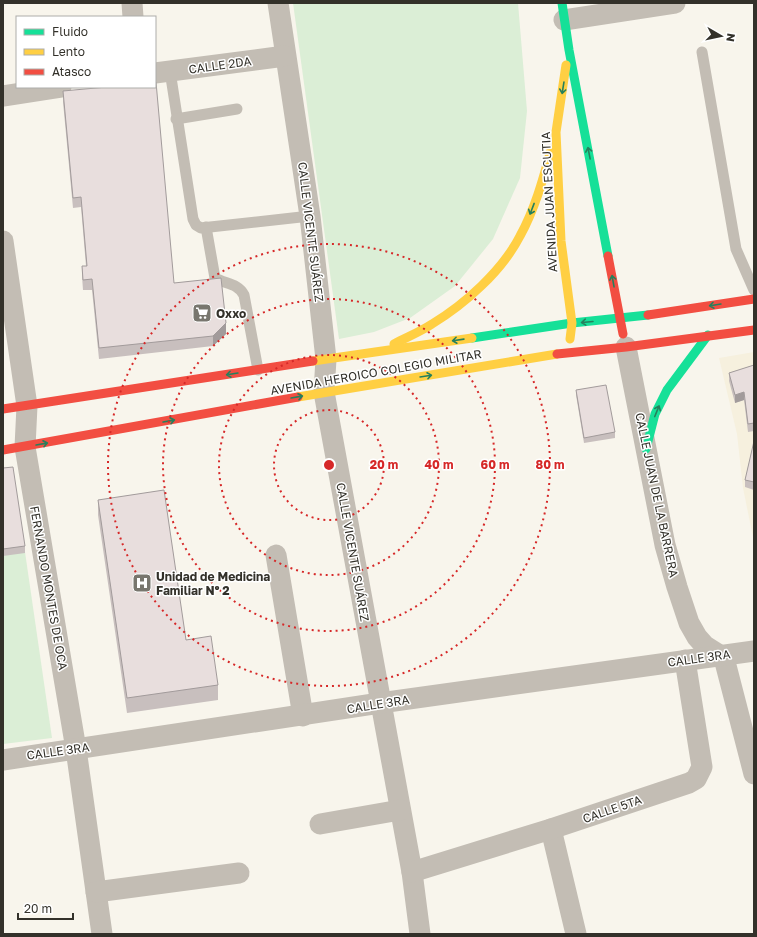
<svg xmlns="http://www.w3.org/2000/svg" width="757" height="937" font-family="'Golos Text',sans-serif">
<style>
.built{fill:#f6f0de}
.green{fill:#dbeed6}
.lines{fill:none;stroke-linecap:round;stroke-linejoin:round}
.lane{stroke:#c3bdb4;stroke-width:11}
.street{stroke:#c3bdb4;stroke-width:21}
.fast{stroke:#16e098;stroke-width:9}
.slow{stroke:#ffcf43;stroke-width:9}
.jam{stroke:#f24e42;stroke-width:9}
.wall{fill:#c8bfbe}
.shaded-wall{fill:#a29b9b}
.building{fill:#e8dedd;stroke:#a29b9b}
.oneway{stroke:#26805c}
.ring{fill:none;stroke:#d62828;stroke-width:2;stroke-dasharray:2 4}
.labels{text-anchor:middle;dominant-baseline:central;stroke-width:3;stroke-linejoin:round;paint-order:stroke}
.street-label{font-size:12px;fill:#33312a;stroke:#fff}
.poi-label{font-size:12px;font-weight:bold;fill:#33312a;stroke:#fff;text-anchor:start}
.centre{fill:#d62828;stroke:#fff;stroke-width:2}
.ring-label{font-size:12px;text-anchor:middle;font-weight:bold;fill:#d62828;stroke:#fff;stroke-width:3;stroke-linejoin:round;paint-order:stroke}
</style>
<rect width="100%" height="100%" fill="#f8f5ec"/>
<!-- built -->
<path class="built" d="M 754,352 L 754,542 L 743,488 L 737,434 L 719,358 Z"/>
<!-- green -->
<g class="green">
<path d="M 293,3 L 518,3 L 527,111 L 520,178 L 493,239 L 455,286 L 410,318 L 374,332 L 339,339 Z"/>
<path d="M 25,552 L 52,738 L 3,744 L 3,555 Z"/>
</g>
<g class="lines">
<!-- lane -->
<g class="lane">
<path d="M 702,52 L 736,249 L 754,290"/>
<path d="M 170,71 L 193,219 L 196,225 L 201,228 L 310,216"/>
<path d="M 176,119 L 237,109"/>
<path d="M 206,227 L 215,278 C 225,284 238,283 244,295 L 258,370"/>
</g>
<!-- street -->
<g class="street">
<path d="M 132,3 L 133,17"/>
<path d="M 278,3 L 310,216 L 326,359 L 324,392 L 412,872 L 420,934"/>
<path d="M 564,20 L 675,3"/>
<path d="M 155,73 L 285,56"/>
<path d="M 3,96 L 61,87"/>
<path d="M 3,241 L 27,406 L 25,447 L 76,749 L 102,934"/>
<path d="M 626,347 L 665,545 L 677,587 L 689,623 L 697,637 L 705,646 L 724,658 L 754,774"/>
<path d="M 276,555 L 303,716"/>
<path d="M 3,760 L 380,703 L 754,651"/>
<path d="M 320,824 L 400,810"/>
<path d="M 551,829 L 576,934"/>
<path d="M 412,872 L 551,829 L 689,783 L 696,779 L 702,767 L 685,660"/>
<path d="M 96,892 L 239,873"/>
</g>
<!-- fast -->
<g class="fast">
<path d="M 562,3 L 569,50 L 608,256"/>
<path d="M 472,338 L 572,323 L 648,315"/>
<path d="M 646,449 L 655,414 L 667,390 L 708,335"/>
</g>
<!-- slow -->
<g class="slow">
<path d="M 566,65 L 556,132 L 561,241 L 572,323 L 570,339"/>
<path d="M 394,344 C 407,337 420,332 432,324 C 465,304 502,271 520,236 C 535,209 543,179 551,150"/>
<path d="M 313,361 L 472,338"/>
<path d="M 298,397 L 557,354"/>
</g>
<!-- jam -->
<g class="jam">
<path d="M 608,256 L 623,334"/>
<path d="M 648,315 L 754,299"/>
<path d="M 557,354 L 626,347 L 754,330"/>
<path d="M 3,409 L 313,361"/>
<path d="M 3,450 L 298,397"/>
</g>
</g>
<!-- wall -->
<g class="wall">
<path d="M 63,91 L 174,283 L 226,334 L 213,346 L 99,359 L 92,290 L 83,290 L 82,276 L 82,266 L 86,266 L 81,207 L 73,208 L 63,102 Z"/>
<path d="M 754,365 L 754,431 L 748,432 L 744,400 L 735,403 L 729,381 L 729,373 Z"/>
<path d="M 576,390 L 615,432 L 615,438 L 584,443 L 576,395 Z"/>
<path d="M 754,441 L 754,490 L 745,487 L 745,480 Z"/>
<path d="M 3,468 L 25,546 L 25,553 L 3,556 Z"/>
<path d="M 98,500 L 186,640 L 218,685 L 218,700 L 127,713 L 98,515 Z"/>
</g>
<!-- shaded-wall -->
<g class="shaded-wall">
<path d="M 226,323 L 226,334 L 213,346 L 213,336 Z"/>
<path d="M 744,392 L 744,400 L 735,403 L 735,395 Z"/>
</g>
<!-- building -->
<g class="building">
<path d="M 155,82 L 156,82 L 174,283 L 221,278 L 226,323 L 213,336 L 99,348 L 92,279 L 83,280 L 82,266 L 87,266 L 81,197 L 73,198 L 63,91 L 107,87 L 155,87 Z"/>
<path d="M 754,365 L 754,423 L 748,424 L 744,392 L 735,395 L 729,373 Z"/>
<path d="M 606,385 L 615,432 L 584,438 L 576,390 Z"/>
<path d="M 754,441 L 754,482 L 745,480 Z"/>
<path d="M 13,467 L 25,546 L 3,549 L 3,468 Z"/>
<path d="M 164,490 L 186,640 L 211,636 L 218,685 L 127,698 L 98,500 Z"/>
</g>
<!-- one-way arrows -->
<defs><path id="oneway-shaft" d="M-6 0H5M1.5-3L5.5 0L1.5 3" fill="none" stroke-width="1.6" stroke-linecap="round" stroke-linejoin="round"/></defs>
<g class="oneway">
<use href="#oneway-shaft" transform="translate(563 88) rotate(99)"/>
<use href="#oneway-shaft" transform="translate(589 153) rotate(-101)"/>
<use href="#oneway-shaft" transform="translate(532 209) rotate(111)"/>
<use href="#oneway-shaft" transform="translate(613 281) rotate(-100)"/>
<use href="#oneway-shaft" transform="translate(715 305) rotate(171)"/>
<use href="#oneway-shaft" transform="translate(587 322) rotate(175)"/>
<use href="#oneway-shaft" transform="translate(458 340) rotate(172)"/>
<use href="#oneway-shaft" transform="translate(232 374) rotate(171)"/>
<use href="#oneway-shaft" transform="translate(426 376) rotate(-9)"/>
<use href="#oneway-shaft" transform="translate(297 397) rotate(-10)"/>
<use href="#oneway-shaft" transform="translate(657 411) rotate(-68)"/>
<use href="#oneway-shaft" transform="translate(169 421) rotate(-10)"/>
<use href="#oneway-shaft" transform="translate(42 444) rotate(-10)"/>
</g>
<!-- distance rings -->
<g class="ring">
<circle cx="329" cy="465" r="55"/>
<circle cx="329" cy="465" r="110"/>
<circle cx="329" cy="465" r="166"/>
<circle cx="329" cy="465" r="221"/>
</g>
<!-- icons -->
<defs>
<symbol id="supermarket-square" viewBox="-11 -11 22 22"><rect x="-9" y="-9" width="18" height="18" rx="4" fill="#78766e" stroke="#fff"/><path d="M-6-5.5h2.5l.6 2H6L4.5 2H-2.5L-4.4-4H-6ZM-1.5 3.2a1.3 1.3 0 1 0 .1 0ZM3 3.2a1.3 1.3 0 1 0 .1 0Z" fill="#fff"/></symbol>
<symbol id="hospital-square" viewBox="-11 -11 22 22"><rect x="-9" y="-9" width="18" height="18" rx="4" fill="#78766e" stroke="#fff"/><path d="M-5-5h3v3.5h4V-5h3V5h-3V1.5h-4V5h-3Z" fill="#fff"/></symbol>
</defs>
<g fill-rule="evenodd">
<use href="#supermarket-square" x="191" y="302" width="22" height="22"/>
<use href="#hospital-square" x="131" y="572" width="22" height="22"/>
</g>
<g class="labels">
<!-- street labels -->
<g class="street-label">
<text transform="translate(220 65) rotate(-8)">CALLE 2DA</text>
<text transform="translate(549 202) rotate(-93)">AVENIDA JUAN ESCUTIA</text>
<text transform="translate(311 232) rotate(83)">CALLE VICENTE SUÁREZ</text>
<text transform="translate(376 372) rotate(-10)">AVENIDA HEROICO COLEGIO MILITAR</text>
<text transform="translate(657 495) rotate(78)">CALLE JUAN DE LA BARRERA</text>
<text transform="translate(353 552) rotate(80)">CALLE VICENTE SUÁREZ</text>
<text transform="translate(49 588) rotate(80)">FERNANDO MONTES DE OCA</text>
<text transform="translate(699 658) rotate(-8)">CALLE 3RA</text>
<text transform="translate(378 704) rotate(-9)">CALLE 3RA</text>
<text transform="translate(58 751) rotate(-8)">CALLE 3RA</text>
<text transform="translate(612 809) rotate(-19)">CALLE 5TA</text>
</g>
<!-- poi labels -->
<g class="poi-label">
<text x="216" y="313">Oxxo</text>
<text x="156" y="576">Unidad de Medicina<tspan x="156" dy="14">Familiar Nº 2</tspan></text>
</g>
</g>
<circle cx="329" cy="465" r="6" class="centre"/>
<g class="ring-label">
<text x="384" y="469">20 m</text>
<text x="439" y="469">40 m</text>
<text x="495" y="469">60 m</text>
<text x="550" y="469">80 m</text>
</g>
<!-- border -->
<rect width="757" height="937" fill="none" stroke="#33312a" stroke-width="8"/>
<!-- legend -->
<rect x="16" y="16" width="140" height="72" fill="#ffffff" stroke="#adadaa"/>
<rect x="24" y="29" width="20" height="6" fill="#16e098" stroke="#adadaa"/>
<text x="52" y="36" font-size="12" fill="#33312a">Fluido</text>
<rect x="24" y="49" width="20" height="6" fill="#ffcf43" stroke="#adadaa"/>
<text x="52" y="56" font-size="12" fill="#33312a">Lento</text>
<rect x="24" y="69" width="20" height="6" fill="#f24e42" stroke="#adadaa"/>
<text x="52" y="76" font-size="12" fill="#33312a">Atasco</text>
<!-- north arrow -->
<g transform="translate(721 36) rotate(99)" stroke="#ffffff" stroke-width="3" paint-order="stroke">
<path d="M0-3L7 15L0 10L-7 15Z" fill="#33312a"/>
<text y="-6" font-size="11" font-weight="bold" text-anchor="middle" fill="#33312a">N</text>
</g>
<!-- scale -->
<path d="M18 913v6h55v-6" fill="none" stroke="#33312a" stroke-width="2"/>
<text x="24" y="913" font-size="12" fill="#33312a" stroke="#ffffff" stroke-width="3" paint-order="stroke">20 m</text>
</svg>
